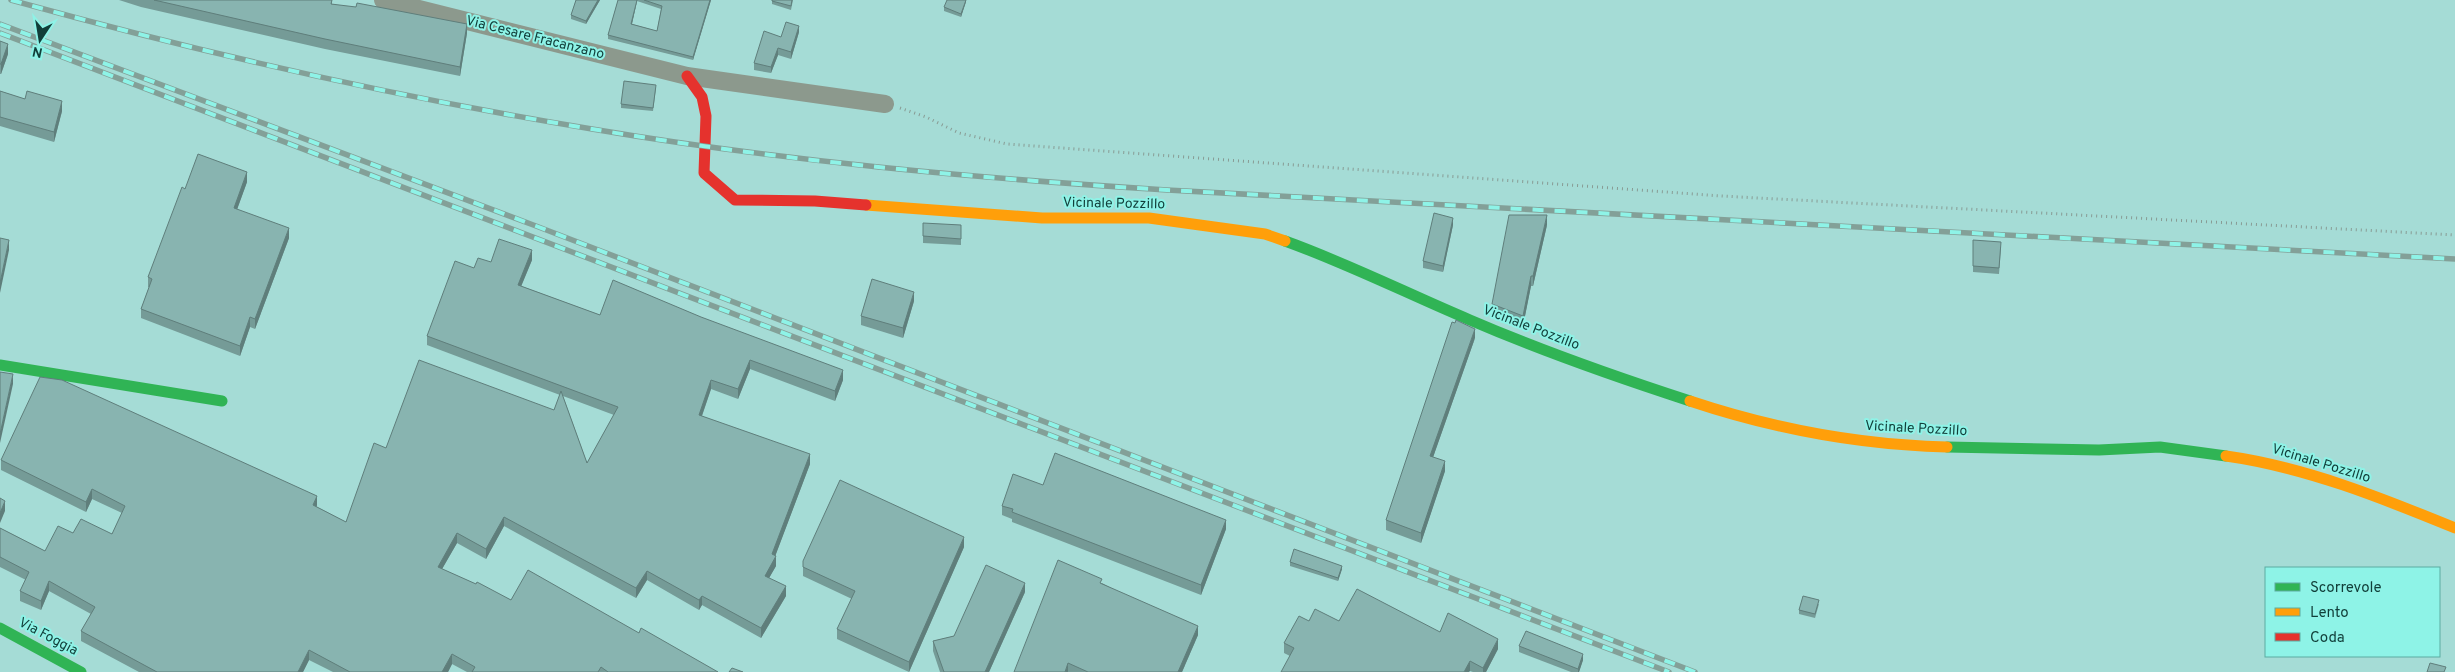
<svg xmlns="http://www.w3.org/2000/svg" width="2455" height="672" font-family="Overpass,sans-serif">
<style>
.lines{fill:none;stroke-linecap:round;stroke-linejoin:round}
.path{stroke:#889b94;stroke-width:3;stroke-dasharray:1 4;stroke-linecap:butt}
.street{stroke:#8c998d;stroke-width:18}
.fast{stroke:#30b455;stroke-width:11}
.slow{stroke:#ff9f0a;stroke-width:11}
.jam{stroke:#e5322d;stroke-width:11}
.rail-casing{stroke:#83a098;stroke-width:5.5}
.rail{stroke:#8ef3e7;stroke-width:4;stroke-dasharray:11;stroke-linecap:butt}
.wall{fill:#759b97;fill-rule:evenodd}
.shaded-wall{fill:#5f7e7b}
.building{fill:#88b4b0;stroke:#5f7e7b}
.labels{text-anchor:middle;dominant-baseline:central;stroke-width:4;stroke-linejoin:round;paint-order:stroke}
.street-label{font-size:14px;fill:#113e39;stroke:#8ef3e7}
</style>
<rect width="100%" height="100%" fill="#a5dcd6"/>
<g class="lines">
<!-- path -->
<path class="path" d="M 900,108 L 926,117 L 959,133 L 1007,144 L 1721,196 L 2455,235"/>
<!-- street -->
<path class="street" d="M 383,0 L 687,76 L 885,104"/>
<!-- fast -->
<g class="fast">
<path d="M 1285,241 C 1349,264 1408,294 1470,320 C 1542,351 1616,377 1690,401"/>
<path d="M 0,365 L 222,401"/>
<path d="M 1947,447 L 2099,450 L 2160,447 L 2226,456"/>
<path d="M 0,628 L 81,672"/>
</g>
<!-- slow -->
<g class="slow">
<path d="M 866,205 L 1042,218 L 1149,218 L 1265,234 L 1285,241"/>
<path d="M 1690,401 C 1774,429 1860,445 1947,447"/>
<path d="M 2226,456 C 2305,467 2382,498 2455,528"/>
</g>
<!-- jam -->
<path class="jam" d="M 687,76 L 702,97 L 706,116 L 704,173 L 735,200 L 815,201 L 866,205"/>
<defs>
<g id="rail">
<path d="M 11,0 C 202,53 396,97 592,129 C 782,161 974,178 1167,190 L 2455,259"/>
<path d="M 0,24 L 536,226 L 1695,672"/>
<path d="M 0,33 L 1669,672"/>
</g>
</defs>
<!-- rail casing -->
<use href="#rail" class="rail-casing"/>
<!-- rail -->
<use href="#rail" class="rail"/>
</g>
<!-- wall -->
<g class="wall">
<path d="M 119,0 L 332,0 L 332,4 L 467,33 L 460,76 L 325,49 L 141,7 Z"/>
<path d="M 576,0 L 600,0 L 586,24 L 571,19 L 571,15 Z"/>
<path d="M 618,0 L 711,0 L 693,60 L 608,39 L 608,35 ZM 637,1 L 661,9 L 657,31 L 632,24 Z"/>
<path d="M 772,0 L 793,0 L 791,10 L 772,4 Z"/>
<path d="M 966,0 L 961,17 L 944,11 L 944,7 Z"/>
<path d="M 799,32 L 791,59 L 778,55 L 771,73 L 754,70 L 754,63 L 781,37 Z"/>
<path d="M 0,41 L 8,54 L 1,74 L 0,74 Z"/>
<path d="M 656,88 L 653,111 L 621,108 L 621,104 Z"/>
<path d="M 0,91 L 62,111 L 54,142 L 0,126 Z"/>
<path d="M 247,182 L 237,209 L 289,238 L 255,329 L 250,327 L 240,356 L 141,318 L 141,309 L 149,287 L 148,287 L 148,277 L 185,189 Z"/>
<path d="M 961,225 L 961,245 L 923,243 L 923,236 Z"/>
<path d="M 1453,225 L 1443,272 L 1423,268 L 1423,261 Z"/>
<path d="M 1547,225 L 1533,286 L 1531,286 L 1523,326 L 1492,314 L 1492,304 Z"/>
<path d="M 1973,240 L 2001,247 L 1999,274 L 1973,272 Z"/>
<path d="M 532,260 L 521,286 L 600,315 L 843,380 L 835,401 L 750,369 L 738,399 L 711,389 L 702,416 L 810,464 L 775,556 L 776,566 L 769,578 L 786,596 L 761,638 L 702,605 L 699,610 L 647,580 L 636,598 L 504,526 L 486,559 L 457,543 L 442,569 L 511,600 L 639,633 L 718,672 L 467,672 L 452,664 L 448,672 L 333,672 L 309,660 L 303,672 L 139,672 L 81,641 L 81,631 L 91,614 L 49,591 L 41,610 L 20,601 L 20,591 L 26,580 L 0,567 L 0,528 L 45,551 L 73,533 L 112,534 L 122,513 L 92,499 L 86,512 L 1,470 L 1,460 L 317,505 L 317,507 L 346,522 L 386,448 L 554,410 L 560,395 L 427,345 L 427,336 L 474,268 L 491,262 ZM 563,396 L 614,415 L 587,463 Z"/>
<path d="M 914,301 L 903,338 L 861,325 L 861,316 Z"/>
<path d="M 1475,338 L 1433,457 L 1445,471 L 1421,543 L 1386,530 L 1386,520 Z"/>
<path d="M 1002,506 L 1226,529 L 1201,595 L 1012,522 L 1012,519 L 1002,515 Z"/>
<path d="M 964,547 L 909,672 L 837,639 L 837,629 L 852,599 L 803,576 L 803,561 Z"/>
<path d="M 1290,562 L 1342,569 L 1338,581 L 1290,566 Z"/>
<path d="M 1102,583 L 1198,635 L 1182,672 L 1014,672 Z"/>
<path d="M 1025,592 L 989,672 L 940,672 L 933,651 L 933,641 L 954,636 Z"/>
<path d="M 1819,604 L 1815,618 L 1799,614 L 1799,610 Z"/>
<path d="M 1309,621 L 1339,621 L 1440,632 L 1498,649 L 1486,672 L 1473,672 L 1470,671 L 1290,656 L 1284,653 L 1284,643 Z"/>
<path d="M 1519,646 L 1583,660 L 1579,672 L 1571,672 L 1519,652 Z"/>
</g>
<!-- shaded-wall -->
<g class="shaded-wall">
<path d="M 598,0 L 600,0 L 586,24 L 586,21 Z"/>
<path d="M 637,0 L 637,1 L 631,28 L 631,24 Z"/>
<path d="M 710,0 L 711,0 L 693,60 L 693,57 Z"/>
<path d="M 966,0 L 966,2 L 961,17 L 961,14 Z"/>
<path d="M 467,24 L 467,33 L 460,76 L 460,67 Z"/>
<path d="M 799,26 L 799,32 L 791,59 L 791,52 Z"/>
<path d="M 8,44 L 8,54 L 1,74 L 1,64 Z"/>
<path d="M 778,48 L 778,55 L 771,73 L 771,67 Z"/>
<path d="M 62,101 L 62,111 L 54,142 L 54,132 Z"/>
<path d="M 247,172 L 247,182 L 234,218 L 234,208 Z"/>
<path d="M 1547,215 L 1547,225 L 1533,286 L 1533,276 Z"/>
<path d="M 1453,218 L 1453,225 L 1443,272 L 1443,266 Z"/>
<path d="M 289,228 L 289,238 L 255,329 L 255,319 Z"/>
<path d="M 9,240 L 9,250 L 0,293 L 0,283 Z"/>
<path d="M 532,250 L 532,260 L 518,294 L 518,285 Z"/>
<path d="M 1531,276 L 1531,286 L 1523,326 L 1523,316 Z"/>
<path d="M 914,292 L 914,301 L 903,338 L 903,328 Z"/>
<path d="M 250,317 L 250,327 L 240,356 L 240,346 Z"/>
<path d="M 1475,329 L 1475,338 L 1430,466 L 1430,456 Z"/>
<path d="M 750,360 L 750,369 L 738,399 L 738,389 Z"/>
<path d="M 843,370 L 843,380 L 835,401 L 835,391 Z"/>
<path d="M 13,374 L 13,384 L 0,443 L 0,434 Z"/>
<path d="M 711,380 L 711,389 L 699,424 L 699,415 Z"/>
<path d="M 810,454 L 810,464 L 773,562 L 776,556 L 776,566 L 765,585 L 765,576 L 772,554 Z"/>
<path d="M 1445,461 L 1445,471 L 1421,543 L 1421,533 Z"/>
<path d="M 92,489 L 92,499 L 86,512 L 86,502 Z"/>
<path d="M 317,496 L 317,505 L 313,514 L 313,505 Z"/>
<path d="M 5,501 L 5,511 L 0,523 L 0,513 Z"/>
<path d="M 504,517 L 504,526 L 486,559 L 486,549 Z"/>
<path d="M 1226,520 L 1226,529 L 1201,595 L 1201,585 Z"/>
<path d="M 457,533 L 457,543 L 438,576 L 438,567 Z"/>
<path d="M 964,537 L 964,547 L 909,672 L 909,662 Z"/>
<path d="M 1342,566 L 1342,569 L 1338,581 L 1338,578 Z"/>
<path d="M 647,571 L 647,580 L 636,598 L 636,588 Z"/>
<path d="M 49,581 L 49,591 L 41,610 L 41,601 Z"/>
<path d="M 1025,583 L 1025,592 L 989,672 L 985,672 Z"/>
<path d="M 786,586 L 786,596 L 761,638 L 761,628 Z"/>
<path d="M 702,596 L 702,605 L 699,610 L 699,600 Z"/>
<path d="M 1198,626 L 1198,635 L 1182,672 L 1178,672 Z"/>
<path d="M 1498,639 L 1498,649 L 1486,672 L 1483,672 L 1483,668 Z"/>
<path d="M 309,650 L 309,660 L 303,672 L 298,672 Z"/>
<path d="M 452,654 L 452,664 L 448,672 L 442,672 Z"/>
<path d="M 1583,654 L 1583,660 L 1579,672 L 1578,672 L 1578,669 Z"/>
<path d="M 1470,661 L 1470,671 L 1469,672 L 1464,672 Z"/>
<path d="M 1068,663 L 1068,672 L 1065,672 Z"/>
</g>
<!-- building -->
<g class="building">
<path d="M 154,0 L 332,0 L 331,4 L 356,7 L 357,3 L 467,24 L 460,67 L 325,39 Z"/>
<path d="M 576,0 L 598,0 L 586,21 L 571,15 Z"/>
<path d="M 618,0 L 637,0 L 631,24 L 657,31 L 662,6 L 644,0 L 710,0 L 693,57 L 608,35 Z"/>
<path d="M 772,0 L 792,0 L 791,6 L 772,1 Z"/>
<path d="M 947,0 L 966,0 L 961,14 L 944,7 Z"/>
<path d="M 786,22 L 799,26 L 791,52 L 778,48 L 771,67 L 754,63 L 764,31 L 781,37 Z"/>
<path d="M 0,41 L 8,44 L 1,64 L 0,64 Z"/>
<path d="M 624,81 L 656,85 L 653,108 L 621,104 Z"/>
<path d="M 0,91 L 25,99 L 27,91 L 62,101 L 54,132 L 0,117 Z"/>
<path d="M 198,154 L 247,172 L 234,208 L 289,228 L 255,319 L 250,317 L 240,346 L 141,309 L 152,279 L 148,277 L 182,187 L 185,189 Z"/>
<path d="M 1434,213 L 1453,218 L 1443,266 L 1423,261 Z"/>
<path d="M 1509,215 L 1547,215 L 1533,276 L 1531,276 L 1523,316 L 1492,304 Z"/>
<path d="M 923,223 L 961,225 L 961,239 L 923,236 Z"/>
<path d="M 0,238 L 9,240 L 0,283 Z"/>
<path d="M 499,239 L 532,250 L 518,285 L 600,315 L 613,280 L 701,317 L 843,370 L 835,391 L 750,360 L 738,389 L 711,380 L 699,415 L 810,454 L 772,554 L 776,556 L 765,576 L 786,586 L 761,628 L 702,596 L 699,600 L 647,571 L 636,588 L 504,517 L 486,549 L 457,533 L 438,567 L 476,584 L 477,582 L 511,600 L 528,570 L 639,633 L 641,628 L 718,672 L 608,672 L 601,667 L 598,672 L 472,672 L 475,667 L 452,654 L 442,672 L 350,672 L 309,650 L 298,672 L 157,672 L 81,631 L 95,607 L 49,581 L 41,601 L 20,591 L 29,572 L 0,557 L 0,528 L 45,551 L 58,526 L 73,533 L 81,519 L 112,534 L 125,506 L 92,489 L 86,502 L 1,460 L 40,377 L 62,380 L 317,496 L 313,505 L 346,522 L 374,443 L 386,448 L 419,360 L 554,410 L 561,391 L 587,463 L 618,407 L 427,336 L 455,261 L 474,268 L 478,258 L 491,262 Z"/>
<path d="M 1973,240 L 2001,242 L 1999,268 L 1973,266 Z"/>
<path d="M 872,279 L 914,292 L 903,328 L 861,316 Z"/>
<path d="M 1456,320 L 1475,329 L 1430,456 L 1445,461 L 1421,533 L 1386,520 L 1452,322 L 1455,323 Z"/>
<path d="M 0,372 L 13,374 L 0,434 Z"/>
<path d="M 1055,453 L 1226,520 L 1201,585 L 1012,512 L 1013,509 L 1002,506 L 1013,474 L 1043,485 Z"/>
<path d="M 840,480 L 964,537 L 909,662 L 837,629 L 855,591 L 803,567 L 803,561 Z"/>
<path d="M 0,498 L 5,501 L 0,513 Z"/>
<path d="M 1294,549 L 1342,566 L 1338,578 L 1290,562 Z"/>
<path d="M 1058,560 L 1102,579 L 1100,583 L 1198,626 L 1178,672 L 1088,672 L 1068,663 L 1065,672 L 1014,672 Z"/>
<path d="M 986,565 L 1025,583 L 985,672 L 944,672 L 933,641 L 954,636 Z"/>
<path d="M 1357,589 L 1440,632 L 1448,613 L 1498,639 L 1483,668 L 1470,661 L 1464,672 L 1281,672 L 1294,648 L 1284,643 L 1299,616 L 1309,621 L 1315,609 L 1339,621 Z"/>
<path d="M 1803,596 L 1819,600 L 1815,614 L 1799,610 Z"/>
<path d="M 1526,631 L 1583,654 L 1578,669 L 1519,646 Z"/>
<path d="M 2430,663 L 2446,667 L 2444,672 L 2427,672 Z"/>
<path d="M 732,668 L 743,672 L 729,672 Z"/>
</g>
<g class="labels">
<!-- street labels -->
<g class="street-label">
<text transform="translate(535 38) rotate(14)">Via Cesare Fracanzano</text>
<text transform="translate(1114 204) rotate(1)">Vicinale Pozzillo</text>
<text transform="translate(1531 328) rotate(21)">Vicinale Pozzillo</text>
<text transform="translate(1916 429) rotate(3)">Vicinale Pozzillo</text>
<text transform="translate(2321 464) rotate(17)">Vicinale Pozzillo</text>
<text transform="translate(48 637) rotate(28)">Via Foggia</text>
</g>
</g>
<!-- legend -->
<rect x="2265" y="567" width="175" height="90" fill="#8ef3e7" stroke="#5caba1"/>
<rect x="2275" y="583" width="25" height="8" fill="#30b455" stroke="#5caba1"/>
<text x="2310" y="592" font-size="15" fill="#113e39">Scorrevole</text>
<rect x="2275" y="608" width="25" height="8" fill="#ff9f0a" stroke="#5caba1"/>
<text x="2310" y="617" font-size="15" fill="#113e39">Lento</text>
<rect x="2275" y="633" width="25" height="8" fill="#e5322d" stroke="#5caba1"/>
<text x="2310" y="642" font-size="15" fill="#113e39">Coda</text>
<!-- north arrow -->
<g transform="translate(40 40) rotate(192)" stroke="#8ef3e7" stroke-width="4" paint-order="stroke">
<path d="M0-4L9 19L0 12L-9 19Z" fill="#113e39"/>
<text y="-8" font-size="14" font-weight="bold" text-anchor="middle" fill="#113e39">N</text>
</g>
</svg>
